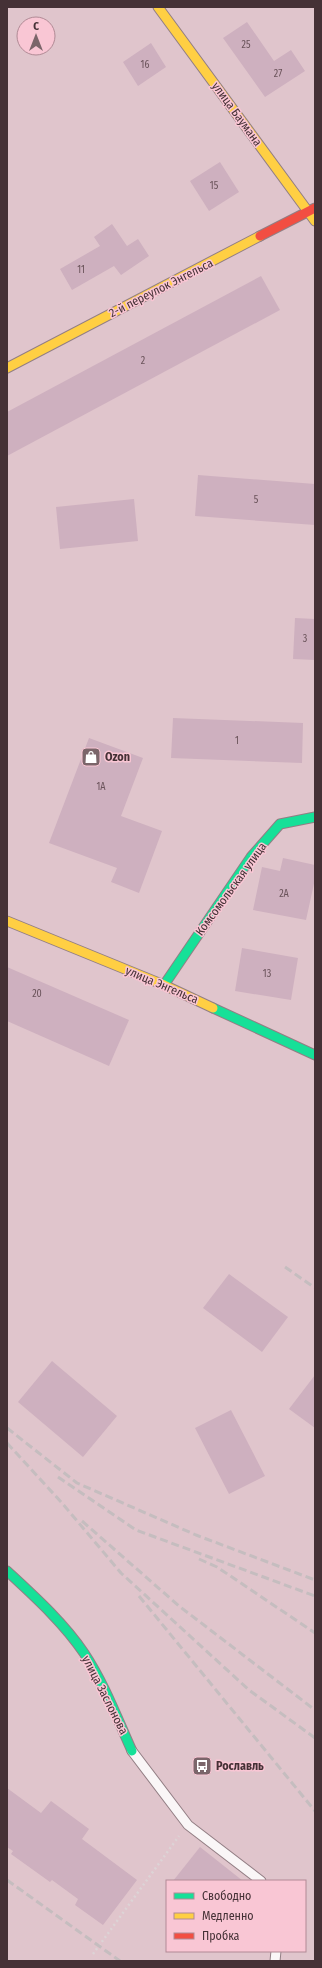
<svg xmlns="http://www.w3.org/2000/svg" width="322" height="1968" font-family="'Fira Sans Condensed',sans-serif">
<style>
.building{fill:#ceb0bf}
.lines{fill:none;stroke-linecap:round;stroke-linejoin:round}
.lane-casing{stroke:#927e84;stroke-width:11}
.fast-casing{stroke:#927e84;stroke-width:11}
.slow-casing{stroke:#927e84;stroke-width:11}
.jam-casing{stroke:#927e84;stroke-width:11}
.path{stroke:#ddd4d6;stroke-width:2.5;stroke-dasharray:2 3;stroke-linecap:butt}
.lane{stroke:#faf6f7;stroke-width:9}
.fast{stroke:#16e098;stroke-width:9}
.slow{stroke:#ffcf43;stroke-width:9}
.jam{stroke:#f24e42;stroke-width:9}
.rail{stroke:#c5bdbf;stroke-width:3;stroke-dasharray:8 4;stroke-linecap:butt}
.labels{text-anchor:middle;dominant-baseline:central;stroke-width:3;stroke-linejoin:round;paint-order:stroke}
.number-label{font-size:10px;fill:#6a535a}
.street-label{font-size:12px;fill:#453136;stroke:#f9c6d4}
.poi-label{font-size:12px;font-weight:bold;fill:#453136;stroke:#f9c6d4;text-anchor:start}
</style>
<rect width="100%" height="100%" fill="#e0c5cc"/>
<!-- building -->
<g class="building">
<path d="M 247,22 L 274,61 L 291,50 L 305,71 L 265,97 L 223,38 Z"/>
<path d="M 151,43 L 166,67 L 138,86 L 123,62 Z"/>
<path d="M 220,162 L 239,192 L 209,211 L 190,181 Z"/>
<path d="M 112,224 L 127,246 L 138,239 L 149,256 L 121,275 L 114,266 L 72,290 L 60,269 L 100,246 L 94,237 Z"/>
<path d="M 261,276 L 280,310 L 7,456 L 7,412 Z"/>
<path d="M 198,475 L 315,484 L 315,525 L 195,516 Z"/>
<path d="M 134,499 L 138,541 L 60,549 L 56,507 Z"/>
<path d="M 295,618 L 315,619 L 315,660 L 293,659 Z"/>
<path d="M 173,718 L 303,723 L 302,763 L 171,758 Z"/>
<path d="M 89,738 L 143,758 L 121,816 L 162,831 L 139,893 L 111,882 L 117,868 L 49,843 Z"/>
<path d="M 283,858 L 315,865 L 315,879 L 306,920 L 253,910 L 262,867 L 280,871 Z"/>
<path d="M 242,948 L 298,958 L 291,1000 L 235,991 Z"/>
<path d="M 7,967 L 129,1020 L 109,1066 L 7,1021 Z"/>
<path d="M 229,1274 L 288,1317 L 262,1352 L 203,1308 Z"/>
<path d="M 52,1361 L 117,1416 L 83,1457 L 18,1402 Z"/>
<path d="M 315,1375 L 315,1428 L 289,1409 Z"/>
<path d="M 231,1410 L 265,1476 L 229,1494 L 195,1428 Z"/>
<path d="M 7,1788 L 41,1813 L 51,1801 L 89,1829 L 82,1839 L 137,1880 L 103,1925 L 75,1905 L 78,1899 L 52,1880 L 50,1882 L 11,1854 L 13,1851 L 7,1847 Z"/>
<path d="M 200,1847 L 243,1881 L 173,1881 Z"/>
</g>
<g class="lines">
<defs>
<g id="lane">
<path d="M 132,1751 L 188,1825 L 261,1881"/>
<path d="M 275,1961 L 276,1951"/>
</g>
<g id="fast">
<path d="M 164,985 L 251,857 L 280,824 L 315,817"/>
<path d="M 213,1008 L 315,1055"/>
<path d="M 7,1571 C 34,1596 63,1622 84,1653 C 104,1683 117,1718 132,1751"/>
</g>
<g id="slow">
<path d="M 158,7 L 315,221"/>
<path d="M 7,368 L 260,236"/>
<path d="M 7,921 L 164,985 L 213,1008"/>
</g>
<path id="jam" d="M 260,236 L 315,208"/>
</defs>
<!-- lane casing -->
<use href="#lane" class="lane-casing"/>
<!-- fast casing -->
<use href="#fast" class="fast-casing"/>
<!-- slow casing -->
<use href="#slow" class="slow-casing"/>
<!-- jam casing -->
<use href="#jam" class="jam-casing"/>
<!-- path -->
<path class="path" d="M 93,1954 L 179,1836"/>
<!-- lane -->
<use href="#lane" class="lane"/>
<!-- fast -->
<use href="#fast" class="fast"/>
<!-- slow -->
<use href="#slow" class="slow"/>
<!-- jam -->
<use href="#jam" class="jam"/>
<!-- rail -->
<g class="rail">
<path d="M 285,1267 L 315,1288"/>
<path d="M 7,1428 L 77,1483 L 196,1535 L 315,1580"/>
<path d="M 7,1443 L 62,1503 L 121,1573 L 249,1690 L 315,1738"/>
<path d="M 58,1477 L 136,1530 L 315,1596"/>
<path d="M 82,1521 L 179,1606 L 315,1710"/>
<path d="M 199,1559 L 217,1567 L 315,1633"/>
<path d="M 139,1596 L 315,1811"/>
<path d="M 7,1880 L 120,1961"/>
</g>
</g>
<!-- icons -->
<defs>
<symbol id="shop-square" viewBox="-11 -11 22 22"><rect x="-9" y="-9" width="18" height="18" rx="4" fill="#7b656a" stroke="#f9c6d4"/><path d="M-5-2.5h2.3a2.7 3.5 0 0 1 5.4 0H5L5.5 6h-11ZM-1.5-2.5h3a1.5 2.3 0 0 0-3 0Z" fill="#fff"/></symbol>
<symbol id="bus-square" viewBox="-11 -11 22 22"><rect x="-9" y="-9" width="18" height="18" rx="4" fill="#7b656a" stroke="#f9c6d4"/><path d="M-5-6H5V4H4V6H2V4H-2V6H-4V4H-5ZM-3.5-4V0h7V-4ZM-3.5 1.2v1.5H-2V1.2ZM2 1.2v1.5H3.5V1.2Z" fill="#fff"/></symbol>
</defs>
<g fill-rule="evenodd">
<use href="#shop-square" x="80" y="746" width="22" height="22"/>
<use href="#bus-square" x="191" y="1755" width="22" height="22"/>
</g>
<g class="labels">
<!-- number labels -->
<g class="number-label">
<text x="246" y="45">25</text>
<text x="145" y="65">16</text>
<text x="278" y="74">27</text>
<text x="214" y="186">15</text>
<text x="81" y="270">11</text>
<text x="143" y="361">2</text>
<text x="256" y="500">5</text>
<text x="305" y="639">3</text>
<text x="237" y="741">1</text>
<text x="101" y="787">1А</text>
<text x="284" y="894">2А</text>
<text x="267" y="974">13</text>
<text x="37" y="994">20</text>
</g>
<!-- street labels -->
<g class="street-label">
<text transform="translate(237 114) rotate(54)">улица Баумана</text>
<text transform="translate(161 288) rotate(-27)">2-й переулок Энгельса</text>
<text transform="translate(231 889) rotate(-54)">Комсомольская улица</text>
<text transform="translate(162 985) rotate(23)">улица Энгельса</text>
<text transform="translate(105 1695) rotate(63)">улица Заслонова</text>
</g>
<!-- poi labels -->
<g class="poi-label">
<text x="105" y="757">Ozon</text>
<text x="216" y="1766">Рославль</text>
</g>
</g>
<!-- border -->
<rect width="322" height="1968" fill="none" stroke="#453136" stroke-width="16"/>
<!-- legend -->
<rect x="166" y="1880" width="140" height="72" fill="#f9c6d4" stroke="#b18a95"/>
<rect x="174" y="1893" width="20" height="6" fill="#16e098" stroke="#b18a95"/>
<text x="202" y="1900" font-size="12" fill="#453136">Свободно</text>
<rect x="174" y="1913" width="20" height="6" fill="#ffcf43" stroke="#b18a95"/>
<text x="202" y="1920" font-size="12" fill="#453136">Медленно</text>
<rect x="174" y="1933" width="20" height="6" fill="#f24e42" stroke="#b18a95"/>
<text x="202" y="1940" font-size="12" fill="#453136">Пробка</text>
<!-- north arrow -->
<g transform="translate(36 36)"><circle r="19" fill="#f9c6d4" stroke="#b18a95"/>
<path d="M0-3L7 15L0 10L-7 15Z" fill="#7b656a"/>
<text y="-6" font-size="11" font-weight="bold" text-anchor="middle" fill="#453136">С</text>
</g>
</svg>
